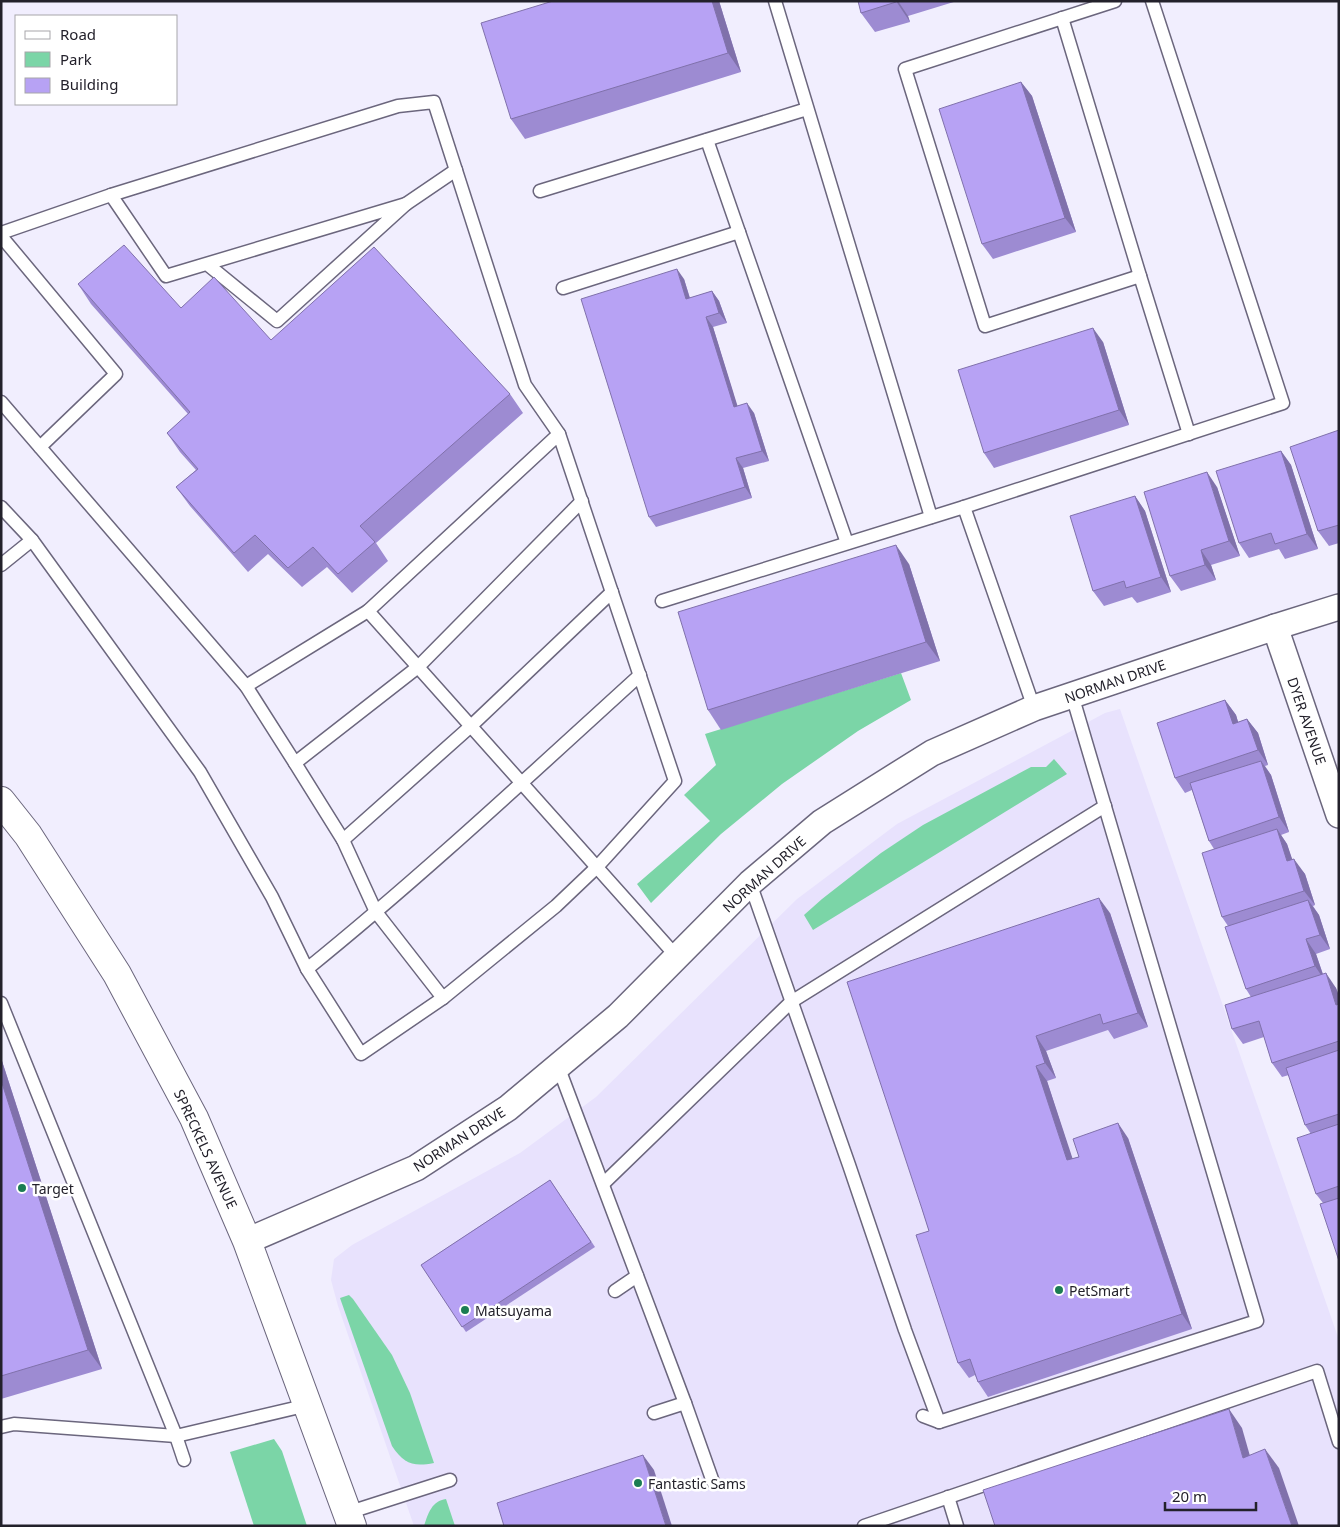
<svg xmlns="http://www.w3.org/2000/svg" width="1340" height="1527" font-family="'Noto Sans',sans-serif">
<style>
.built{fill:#e8e2fd}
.green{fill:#7bd5a7}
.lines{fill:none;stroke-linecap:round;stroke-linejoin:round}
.lane-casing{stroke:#6b667d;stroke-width:15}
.street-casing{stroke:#6b667d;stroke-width:28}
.secondary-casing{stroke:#6b667d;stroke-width:30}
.lane{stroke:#fff;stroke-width:12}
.street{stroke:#fff;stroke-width:25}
.secondary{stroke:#fff;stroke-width:28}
.wall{fill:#9d8bd2}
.shaded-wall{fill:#8071ab}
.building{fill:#b7a2f4;stroke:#8071ab}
.poi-dot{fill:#1b7c53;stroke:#fff;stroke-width:2}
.labels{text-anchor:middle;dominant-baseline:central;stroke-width:5;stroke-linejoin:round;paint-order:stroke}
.street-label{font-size:14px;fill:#23212b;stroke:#fff}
.poi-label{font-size:14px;fill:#23212b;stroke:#fff;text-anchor:start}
</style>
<rect width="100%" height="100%" fill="#f1eefe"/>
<!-- built -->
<path class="built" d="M 1120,709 L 1339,1340 L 1339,1526 L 414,1526 L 338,1306 L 331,1280 L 334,1259 L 352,1245 L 520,1153 L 596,1097 L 797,899 L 897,824 L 1105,713 Z"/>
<!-- green -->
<g class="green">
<path d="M 901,673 L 911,700 L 858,731 L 782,784 L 721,834 L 651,903 L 637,884 L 710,821 L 684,795 L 716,765 L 705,734 Z"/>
<path d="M 1054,759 L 1067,774 L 813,930 L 804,915 L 822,899 L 881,853 L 923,825 L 1031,767 L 1046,767 Z"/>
<path d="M 349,1295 L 353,1299 L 392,1355 L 410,1393 L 434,1463 C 413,1467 404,1464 392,1446 L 340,1298 Z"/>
<path d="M 274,1439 L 282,1451 L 307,1526 L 254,1526 L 230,1452 Z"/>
<path d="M 446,1499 L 455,1526 L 424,1526 C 428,1513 432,1501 446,1499 Z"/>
</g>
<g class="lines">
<defs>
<g id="lane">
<path d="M 775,1 L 931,517"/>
<path d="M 1115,1 L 905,69 L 985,326 L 1140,276 L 1189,434"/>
<path d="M 1062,18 L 1140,276"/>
<path d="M 707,140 L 847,543"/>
<path d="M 540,191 L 807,109"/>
<path d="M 406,204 L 456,170"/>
<path d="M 1,233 L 111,195"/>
<path d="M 1,236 L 116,374 L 40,447"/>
<path d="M 207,264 L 277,321 L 406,204 L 166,276 L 111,195 L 398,106 L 434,102 L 525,385 L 559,434"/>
<path d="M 563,288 L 739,232"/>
<path d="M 1,402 L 246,686 L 368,611 L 677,957"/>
<path d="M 1,507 L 32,540 L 200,772 L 272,897 L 307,969 L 361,1054 L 443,998 L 556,906 L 597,867 L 675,781 L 559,434 L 368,611"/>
<path d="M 1,565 L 32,540"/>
<path d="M 662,601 L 964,507"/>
<path d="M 246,686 L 295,763 L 418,667 L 582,501"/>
<path d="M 1034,708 L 964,507 L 1283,403 L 1152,1"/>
<path d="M 295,763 L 343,840 L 376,912 L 443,998"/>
<path d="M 343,840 L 471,726 L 612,592"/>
<path d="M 750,883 L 849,1165 L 905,1330 L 939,1422 L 923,1416"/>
<path d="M 307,969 C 422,876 530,775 640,675"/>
<path d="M 1,1003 L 176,1436 L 184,1460"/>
<path d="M 558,1066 L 685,1403 L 654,1413"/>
<path d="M 603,1184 L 791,1002 L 1105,806"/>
<path d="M 615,1291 L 637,1276"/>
<path d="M 685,1403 L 713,1482"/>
<path d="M 939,1422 L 1257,1321 L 1072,695"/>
<path d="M 1,1427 L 14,1424 L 176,1436 L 308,1405"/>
<path d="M 948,1497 L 957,1526"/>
<path d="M 347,1513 L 450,1480"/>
<path d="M 864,1526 L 1317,1371 L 1339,1442"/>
</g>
<g id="street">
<path d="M 1275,627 L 1339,815"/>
<path d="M 247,1241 L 416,1168 L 508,1108 L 618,1016 L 750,883 L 822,822 L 932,753 L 1034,708 L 1275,627 L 1339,607"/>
</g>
<path id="secondary" d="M 1,801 L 28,835 L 117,974 L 194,1118 L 247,1241 L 352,1526"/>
</defs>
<!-- lane casing -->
<use href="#lane" class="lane-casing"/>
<!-- street casing -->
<use href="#street" class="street-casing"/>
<!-- secondary casing -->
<use href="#secondary" class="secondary-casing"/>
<!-- lane -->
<use href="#lane" class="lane"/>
<!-- street -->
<use href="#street" class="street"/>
<!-- secondary -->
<use href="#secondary" class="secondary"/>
</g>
<!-- wall -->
<g class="wall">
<path d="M 553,1 L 719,1 L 741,72 L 525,139 L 511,119 Z"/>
<path d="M 858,1 L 957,1 L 908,16 L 910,22 L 875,32 L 861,13 Z"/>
<path d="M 1021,82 L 1032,96 L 1076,232 L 993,259 L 982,244 Z"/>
<path d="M 684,279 L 690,298 L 712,291 L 719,301 L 727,323 L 713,327 L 737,406 L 754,413 L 769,461 L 743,468 L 752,498 L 656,527 L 649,517 Z"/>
<path d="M 78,284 L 181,308 L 271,340 L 510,394 L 523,413 L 376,543 L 388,561 L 352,593 L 327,567 L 302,587 L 268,554 L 248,572 L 190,506 L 176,487 L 196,470 L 180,452 L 167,433 L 188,414 L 91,304 Z"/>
<path d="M 1103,342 L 1129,425 L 994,468 L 984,453 Z"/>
<path d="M 1339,430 L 1339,543 L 1329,546 L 1318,531 Z"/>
<path d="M 1281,451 L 1291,465 L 1318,549 L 1285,559 L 1279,549 L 1249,558 L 1239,543 Z"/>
<path d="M 1217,487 L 1240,556 L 1211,565 L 1216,580 L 1181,591 L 1170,576 Z"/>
<path d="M 1135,496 L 1145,511 L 1171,592 L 1137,603 L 1132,597 L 1104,606 L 1093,591 Z"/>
<path d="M 909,564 L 940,661 L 721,730 L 708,710 Z"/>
<path d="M 1225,700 L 1236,715 L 1238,722 L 1247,719 L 1258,733 L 1268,765 L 1265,766 L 1271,775 L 1289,832 L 1281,835 L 1287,844 L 1292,860 L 1305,874 L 1315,905 L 1313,906 L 1319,915 L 1330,949 L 1316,954 L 1323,974 L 1336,988 L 1339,996 L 1339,1261 L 1323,1203 L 1316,1194 L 1311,1134 L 1305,1125 L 1289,1075 L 1282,1077 L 1272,1063 L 1264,1037 L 1243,1044 L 1232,1029 L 1251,997 L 1246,989 L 1228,926 L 1222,917 L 1214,849 L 1209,841 L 1192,790 L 1185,793 L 1175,778 Z"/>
<path d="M 1110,913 L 1148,1027 L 1114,1039 L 1108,1030 L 1046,1051 L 1056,1078 L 1047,1081 L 1072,1159 L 1128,1138 L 1192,1329 L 988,1397 L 978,1382 L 975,1375 L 969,1378 L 958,1363 L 929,1231 L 922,1209 Z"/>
<path d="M 1,1058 L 102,1369 L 1,1399 Z"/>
<path d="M 550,1180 L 595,1247 L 466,1332 L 421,1265 Z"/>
</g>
<!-- shaded-wall -->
<g class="shaded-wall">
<path d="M 712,1 L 719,1 L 741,72 L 728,53 Z"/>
<path d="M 896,1 L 898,1 L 908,16 L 910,22 Z"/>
<path d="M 1021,82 L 1032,96 L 1076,232 L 1065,218 Z"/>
<path d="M 677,269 L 684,279 L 693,309 L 686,299 Z"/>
<path d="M 712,291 L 719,301 L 727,323 L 719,313 Z"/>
<path d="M 706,317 L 713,327 L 741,417 L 734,407 Z"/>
<path d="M 1093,328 L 1103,342 L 1129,425 L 1119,410 Z"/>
<path d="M 747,403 L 754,413 L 769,461 L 762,451 Z"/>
<path d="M 1281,451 L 1291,465 L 1318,549 L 1307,534 Z"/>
<path d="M 736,458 L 743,468 L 752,498 L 745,487 Z"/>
<path d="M 1207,472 L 1217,487 L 1240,556 L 1229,541 Z"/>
<path d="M 1135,496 L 1145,511 L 1171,592 L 1161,577 Z"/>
<path d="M 896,545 L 909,564 L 940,661 L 926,642 Z"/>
<path d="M 1201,550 L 1211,565 L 1216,580 L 1205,565 Z"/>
<path d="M 1225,700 L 1236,715 L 1243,738 L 1233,724 Z"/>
<path d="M 1247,719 L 1258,733 L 1268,765 L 1258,750 Z"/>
<path d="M 1261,761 L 1271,775 L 1289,832 L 1279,817 Z"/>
<path d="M 1277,829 L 1287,844 L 1298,876 L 1287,861 Z"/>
<path d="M 1294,859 L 1305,874 L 1315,905 L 1304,891 Z"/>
<path d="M 1099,898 L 1110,913 L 1148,1027 L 1138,1013 Z"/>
<path d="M 1308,900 L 1319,915 L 1330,949 L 1320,935 Z"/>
<path d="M 1306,939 L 1316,954 L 1325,981 L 1315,966 Z"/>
<path d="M 1326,973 L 1336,988 L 1339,996 L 1339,1009 L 1336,1005 Z"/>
<path d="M 1036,1036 L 1046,1051 L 1056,1078 L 1045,1063 Z"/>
<path d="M 1,1058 L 102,1369 L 88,1350 L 1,1080 Z"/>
<path d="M 1036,1066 L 1047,1081 L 1078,1175 L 1067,1160 Z"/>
<path d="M 1118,1123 L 1128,1138 L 1192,1329 L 1182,1314 Z"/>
<path d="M 1229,1409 L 1242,1428 L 1256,1477 L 1243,1458 Z"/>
<path d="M 1265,1449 L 1279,1468 L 1299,1526 L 1292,1526 Z"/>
<path d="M 643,1455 L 654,1470 L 672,1526 L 666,1526 Z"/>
</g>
<!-- building -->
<g class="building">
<path d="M 553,1 L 712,1 L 728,53 L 511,119 L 481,23 Z"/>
<path d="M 858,1 L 896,1 L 896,2 L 861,13 Z"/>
<path d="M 1021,82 L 1065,218 L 982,244 L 939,109 Z"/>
<path d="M 124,245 L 181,308 L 214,277 L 271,340 L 374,247 L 510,394 L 360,526 L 375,542 L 338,574 L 313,547 L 288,568 L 255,535 L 234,553 L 176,487 L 198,469 L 167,433 L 190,412 L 78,284 Z"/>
<path d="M 677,269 L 686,299 L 712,291 L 719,313 L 706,317 L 734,407 L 747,403 L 762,451 L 736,458 L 745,487 L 649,517 L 581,299 Z"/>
<path d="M 1093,328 L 1119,410 L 984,453 L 958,370 Z"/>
<path d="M 1339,430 L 1339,525 L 1318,531 L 1290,447 Z"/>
<path d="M 1281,451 L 1307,534 L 1275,544 L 1271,533 L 1239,543 L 1216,471 Z"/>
<path d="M 1207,472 L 1229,541 L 1201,550 L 1205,565 L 1170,576 L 1144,492 Z"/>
<path d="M 1135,496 L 1161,577 L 1126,588 L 1124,581 L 1093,591 L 1070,516 Z"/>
<path d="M 896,545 L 926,642 L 708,710 L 678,612 Z"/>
<path d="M 1225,700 L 1233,724 L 1247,719 L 1258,750 L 1175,778 L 1157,723 Z"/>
<path d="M 1261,761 L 1279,817 L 1209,841 L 1190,783 Z"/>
<path d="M 1277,829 L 1287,861 L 1294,859 L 1304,891 L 1222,917 L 1202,853 Z"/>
<path d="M 1099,898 L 1138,1013 L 1103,1024 L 1100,1014 L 1036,1036 L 1045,1063 L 1036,1066 L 1067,1160 L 1079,1157 L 1073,1139 L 1118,1123 L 1182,1314 L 978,1382 L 970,1359 L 958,1363 L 916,1235 L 929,1231 L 922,1209 L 847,982 Z"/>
<path d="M 1308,900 L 1320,935 L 1306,939 L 1315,966 L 1246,989 L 1225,927 Z"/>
<path d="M 1326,973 L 1336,1005 L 1339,1004 L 1339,1041 L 1272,1063 L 1259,1021 L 1232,1029 L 1225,1005 Z"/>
<path d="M 1339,1050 L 1339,1114 L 1305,1125 L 1286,1068 Z"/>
<path d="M 1,1080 L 88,1350 L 1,1376 Z"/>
<path d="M 1339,1124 L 1339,1186 L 1316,1194 L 1297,1138 Z"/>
<path d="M 550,1180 L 591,1242 L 462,1327 L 421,1265 Z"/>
<path d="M 1339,1198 L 1339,1261 L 1320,1204 Z"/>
<path d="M 1229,1409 L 1243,1458 L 1265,1449 L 1292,1526 L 995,1526 L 983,1490 Z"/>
<path d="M 643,1455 L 666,1526 L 504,1526 L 497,1503 Z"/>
</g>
<!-- markers -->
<g class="poi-dot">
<circle cx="22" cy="1188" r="5"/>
<circle cx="1059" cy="1290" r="5"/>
<circle cx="465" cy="1310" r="5"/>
<circle cx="638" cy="1483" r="5"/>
</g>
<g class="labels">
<!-- street labels -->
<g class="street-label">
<text transform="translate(1115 681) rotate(-19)">NORMAN DRIVE</text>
<text transform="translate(1307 721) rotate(71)">DYER AVENUE</text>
<text transform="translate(764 874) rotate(-42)">NORMAN DRIVE</text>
<text transform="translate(459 1139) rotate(-33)">NORMAN DRIVE</text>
<text transform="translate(206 1149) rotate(65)">SPRECKELS AVENUE</text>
</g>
<!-- poi labels -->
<g class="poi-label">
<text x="32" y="1188">Target</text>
<text x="1069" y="1290">PetSmart</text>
<text x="475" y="1310">Matsuyama</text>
<text x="648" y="1483">Fantastic Sams</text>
</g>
</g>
<!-- border -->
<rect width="1340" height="1527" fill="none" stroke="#23212b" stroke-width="5"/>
<!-- legend -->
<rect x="15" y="15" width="162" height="90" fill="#ffffff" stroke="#a7a6aa"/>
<rect x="25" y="31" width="25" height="8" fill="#ffffff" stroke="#a7a6aa"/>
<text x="60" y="40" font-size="15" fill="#23212b">Road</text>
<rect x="25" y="52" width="25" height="15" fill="#7bd5a7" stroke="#a7a6aa"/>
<text x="60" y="65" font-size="15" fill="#23212b">Park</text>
<rect x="25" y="78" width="25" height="15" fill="#b7a2f4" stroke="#a7a6aa"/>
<text x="60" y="90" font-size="15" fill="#23212b">Building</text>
<!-- scale -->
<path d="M1165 1502v8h91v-8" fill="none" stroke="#23212b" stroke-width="2.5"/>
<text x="1172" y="1502" font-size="15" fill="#23212b" stroke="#ffffff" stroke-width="4" paint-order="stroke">20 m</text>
</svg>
